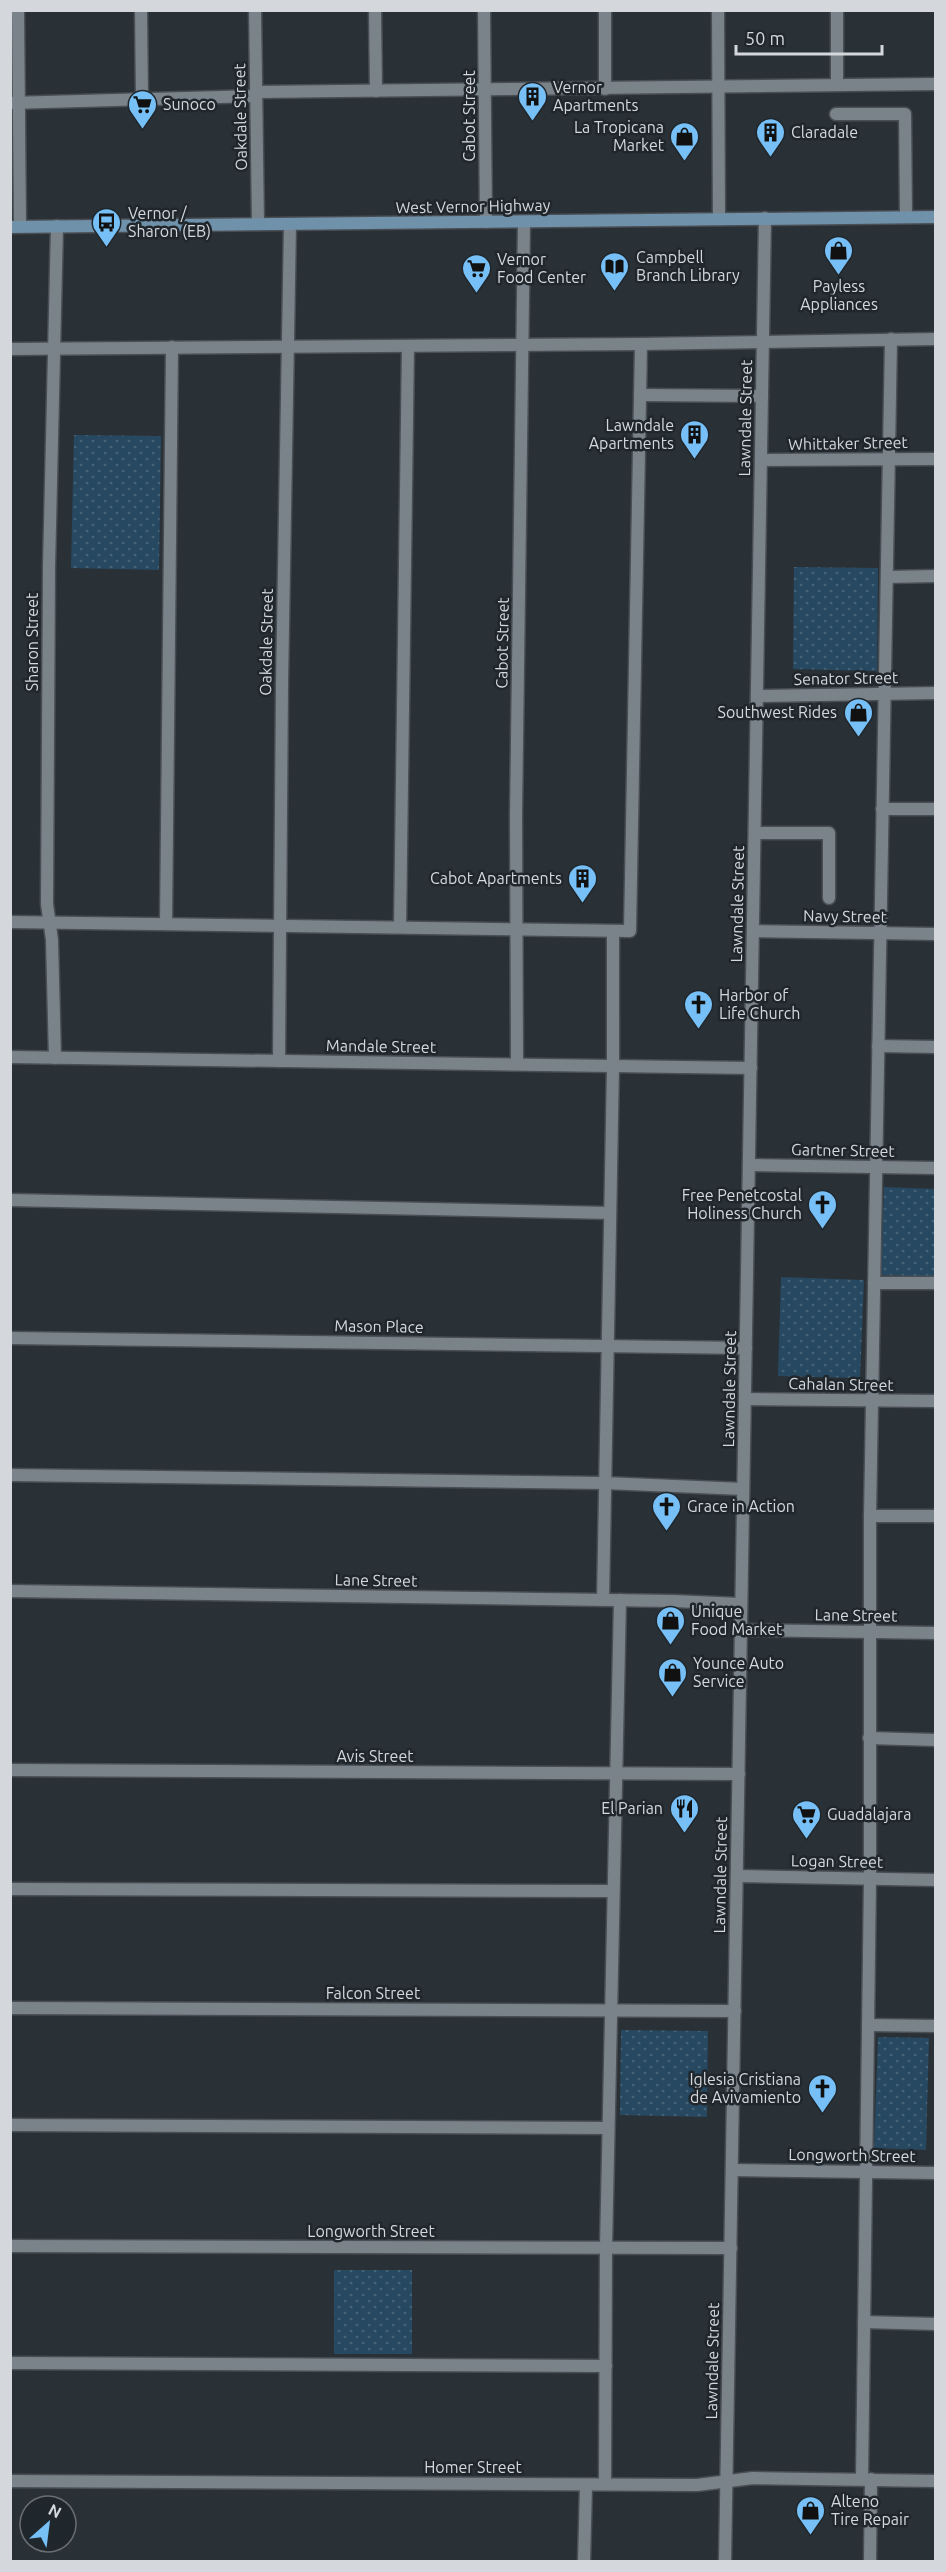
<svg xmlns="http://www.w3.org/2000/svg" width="946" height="2572" font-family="Ubuntu,sans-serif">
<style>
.grass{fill:url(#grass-dots)}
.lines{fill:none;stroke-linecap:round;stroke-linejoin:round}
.lane-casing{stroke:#484e53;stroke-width:15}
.street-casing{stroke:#484e53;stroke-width:15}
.secondary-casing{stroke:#484e53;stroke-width:15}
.lane{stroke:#7b838a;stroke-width:12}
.street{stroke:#7b838a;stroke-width:12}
.secondary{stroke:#7091aa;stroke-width:12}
.labels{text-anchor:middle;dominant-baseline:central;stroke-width:5;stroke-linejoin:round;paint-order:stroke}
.poi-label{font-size:16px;fill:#d4d8dc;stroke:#20272c;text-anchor:start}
.street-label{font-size:16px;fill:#d4d8dc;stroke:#20272c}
</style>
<defs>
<pattern id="grass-dots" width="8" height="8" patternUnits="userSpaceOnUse" patternTransform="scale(1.5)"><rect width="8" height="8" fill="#274861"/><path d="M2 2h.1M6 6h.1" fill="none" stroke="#456277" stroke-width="1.8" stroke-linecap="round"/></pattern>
</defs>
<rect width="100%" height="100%" fill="#2a3136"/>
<!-- grass -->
<g class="grass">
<path d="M 74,435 L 161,436 L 159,570 L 71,568 Z"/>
<path d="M 794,567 L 878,568 L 877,671 L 793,669 Z"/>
<path d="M 884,1187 L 935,1189 L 935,1277 L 881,1275 Z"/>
<path d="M 781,1277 L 864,1280 L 860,1378 L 778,1376 Z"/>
<path d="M 621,2030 L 708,2031 L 707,2117 L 620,2115 Z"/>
<path d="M 878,2037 L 929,2038 L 926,2150 L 874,2148 Z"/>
<rect x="334" y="2270" width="78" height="84"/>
</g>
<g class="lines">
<defs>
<g id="lane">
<path d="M 141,10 L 142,100"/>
<path d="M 375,10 L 376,91"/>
<path d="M 605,10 L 605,89"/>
<path d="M 837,10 L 837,84"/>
<path d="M 256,92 L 936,84"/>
<path d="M 10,103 L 256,96"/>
<path d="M 836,114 L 905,114 L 906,217"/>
<path d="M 10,349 L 641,344 L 936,339"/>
<path d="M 640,395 L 762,396"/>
<path d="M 887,577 L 936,576"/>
<path d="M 882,809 L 936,809"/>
<path d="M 755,833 L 829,833 L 829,898"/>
<path d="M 10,922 L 630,931 L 641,344"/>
<path d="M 166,924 L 172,347"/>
<path d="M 400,927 L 408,346"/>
<path d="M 878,1046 L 936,1047"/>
<path d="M 10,1200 L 610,1213"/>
<path d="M 874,1283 L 936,1283"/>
<path d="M 10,1475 L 605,1483 L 743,1489"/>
<path d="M 870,1516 L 936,1516"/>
<path d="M 603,1600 L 613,1066 L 613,931"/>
<path d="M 869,1738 L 936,1740"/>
<path d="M 10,1889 L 612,1891"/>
<path d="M 868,2025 L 936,2026"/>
<path d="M 10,2125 L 608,2128"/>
<path d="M 864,2322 L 936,2324"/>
<path d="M 10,2363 L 606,2366"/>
<path d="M 862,2479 L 870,1879 L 870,1516 L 891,339"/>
<path d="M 605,2484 L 606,2248 L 620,1600"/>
<path d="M 584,2562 L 586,2485"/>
<path d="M 870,2562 L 871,2479"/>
</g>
<g id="street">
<path d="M 18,10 L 20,226"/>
<path d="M 255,10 L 258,224"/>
<path d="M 484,10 L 486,222"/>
<path d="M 718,10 L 719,219"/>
<path d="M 761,460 L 936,459"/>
<path d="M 757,696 L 936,693"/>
<path d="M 753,931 L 936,934"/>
<path d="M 10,1057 L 751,1068"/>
<path d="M 55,1058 L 52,940 L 47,904 L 49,567 L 57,226"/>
<path d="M 279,1061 L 282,684 L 290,224"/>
<path d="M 517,1064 L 516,815 L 524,222"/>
<path d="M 749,1165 L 936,1168"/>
<path d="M 10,1338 L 746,1348"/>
<path d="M 745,1399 L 936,1401"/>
<path d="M 10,1591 L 674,1601 L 740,1604"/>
<path d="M 741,1630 L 936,1633"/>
<path d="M 10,1770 L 739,1774"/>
<path d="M 737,1876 L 936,1880"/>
<path d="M 10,2008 L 735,2011"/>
<path d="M 732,2170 L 936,2173"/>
<path d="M 10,2246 L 731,2248"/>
<path d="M 10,2481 L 697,2485 L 753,2478 L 936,2481"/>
<path d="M 725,2562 L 765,218"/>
</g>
<path id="secondary" d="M 10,227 L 936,217"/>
</defs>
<!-- lane casing -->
<use href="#lane" class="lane-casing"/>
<!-- street casing -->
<use href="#street" class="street-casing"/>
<!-- secondary casing -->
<use href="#secondary" class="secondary-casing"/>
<!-- lane -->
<use href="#lane" class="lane"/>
<!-- street -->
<use href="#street" class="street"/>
<!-- secondary -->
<use href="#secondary" class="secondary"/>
</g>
<!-- icons -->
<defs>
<symbol id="building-pin" viewBox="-11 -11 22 30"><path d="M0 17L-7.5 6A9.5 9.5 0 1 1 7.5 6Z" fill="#76c0f7" stroke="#20272c"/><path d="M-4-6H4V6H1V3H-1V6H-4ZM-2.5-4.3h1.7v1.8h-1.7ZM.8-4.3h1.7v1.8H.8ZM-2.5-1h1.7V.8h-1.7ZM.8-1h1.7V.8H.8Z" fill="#111"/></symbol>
<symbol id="supermarket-pin" viewBox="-11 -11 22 30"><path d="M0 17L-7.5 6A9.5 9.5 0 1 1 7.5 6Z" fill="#76c0f7" stroke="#20272c"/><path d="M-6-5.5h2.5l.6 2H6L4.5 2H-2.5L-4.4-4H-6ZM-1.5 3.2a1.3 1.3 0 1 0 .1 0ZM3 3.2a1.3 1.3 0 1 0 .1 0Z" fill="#111"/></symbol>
<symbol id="shop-pin" viewBox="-11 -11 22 30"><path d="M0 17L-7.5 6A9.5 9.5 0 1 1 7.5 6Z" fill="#76c0f7" stroke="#20272c"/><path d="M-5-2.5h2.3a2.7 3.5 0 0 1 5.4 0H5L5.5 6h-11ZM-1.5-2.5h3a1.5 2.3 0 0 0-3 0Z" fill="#111"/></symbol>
<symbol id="bus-pin" viewBox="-11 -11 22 30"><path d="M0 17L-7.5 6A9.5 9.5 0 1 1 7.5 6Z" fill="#76c0f7" stroke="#20272c"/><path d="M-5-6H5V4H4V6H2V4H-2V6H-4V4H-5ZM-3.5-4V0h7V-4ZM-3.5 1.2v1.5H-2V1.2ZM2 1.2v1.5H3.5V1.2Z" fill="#111"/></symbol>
<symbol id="library-pin" viewBox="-11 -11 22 30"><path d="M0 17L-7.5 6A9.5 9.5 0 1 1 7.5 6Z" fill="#76c0f7" stroke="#20272c"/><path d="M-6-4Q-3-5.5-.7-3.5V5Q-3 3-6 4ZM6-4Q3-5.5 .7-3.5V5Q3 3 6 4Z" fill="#111"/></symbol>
<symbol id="church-pin" viewBox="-11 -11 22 30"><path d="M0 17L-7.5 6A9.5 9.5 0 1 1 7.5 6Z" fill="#76c0f7" stroke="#20272c"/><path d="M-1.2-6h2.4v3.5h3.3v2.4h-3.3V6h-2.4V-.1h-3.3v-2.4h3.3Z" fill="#111"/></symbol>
<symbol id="restaurant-pin" viewBox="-11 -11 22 30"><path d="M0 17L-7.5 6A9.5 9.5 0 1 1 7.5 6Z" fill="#76c0f7" stroke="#20272c"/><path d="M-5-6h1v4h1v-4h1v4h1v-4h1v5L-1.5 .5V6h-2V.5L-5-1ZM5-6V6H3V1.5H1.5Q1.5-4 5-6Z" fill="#111"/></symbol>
</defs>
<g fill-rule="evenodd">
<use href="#building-pin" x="516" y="80" width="33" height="45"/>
<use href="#supermarket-pin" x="126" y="88" width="33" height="45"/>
<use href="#building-pin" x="754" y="116" width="33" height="45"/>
<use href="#shop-pin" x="668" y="120" width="33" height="45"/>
<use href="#bus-pin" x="90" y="206" width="33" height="45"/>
<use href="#shop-pin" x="822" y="234" width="33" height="45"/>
<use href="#library-pin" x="598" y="250" width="33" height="45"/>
<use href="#supermarket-pin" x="460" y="252" width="33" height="45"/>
<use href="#building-pin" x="678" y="418" width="33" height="45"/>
<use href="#shop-pin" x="842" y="696" width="33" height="45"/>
<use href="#building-pin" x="566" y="862" width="33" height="45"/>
<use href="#church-pin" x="682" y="988" width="33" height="45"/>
<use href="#church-pin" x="806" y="1188" width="33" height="45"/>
<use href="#church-pin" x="650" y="1490" width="33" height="45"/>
<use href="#shop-pin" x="654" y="1604" width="33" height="45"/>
<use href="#shop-pin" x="656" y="1656" width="33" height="45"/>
<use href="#restaurant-pin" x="668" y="1792" width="33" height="45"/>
<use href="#supermarket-pin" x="790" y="1798" width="33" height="45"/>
<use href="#church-pin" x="806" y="2072" width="33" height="45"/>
<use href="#shop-pin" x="794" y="2494" width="33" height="45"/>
</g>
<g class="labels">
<!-- poi labels -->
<g class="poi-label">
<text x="553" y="87">Vernor<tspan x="553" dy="18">Apartments</tspan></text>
<text x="163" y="104">Sunoco</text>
<text x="664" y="127" text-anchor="end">La Tropicana<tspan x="664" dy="18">Market</tspan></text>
<text x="791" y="132">Claradale</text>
<text x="128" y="213">Vernor /<tspan x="128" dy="18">Sharon (EB)</tspan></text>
<text x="636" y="257">Campbell<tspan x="636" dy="18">Branch Library</tspan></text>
<text x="497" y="259">Vernor<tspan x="497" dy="18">Food Center</tspan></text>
<text x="839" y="286" text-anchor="middle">Payless<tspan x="839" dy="18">Appliances</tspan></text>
<text x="674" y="425" text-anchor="end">Lawndale<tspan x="674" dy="18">Apartments</tspan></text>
<text x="837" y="712" text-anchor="end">Southwest Rides</text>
<text x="562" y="878" text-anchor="end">Cabot Apartments</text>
<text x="719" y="995">Harbor of<tspan x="719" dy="18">Life Church</tspan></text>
<text x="802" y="1195" text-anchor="end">Free Penetcostal<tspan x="802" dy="18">Holiness Church</tspan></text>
<text x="687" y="1506">Grace in Action</text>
<text x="691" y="1611">Unique<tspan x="691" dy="18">Food Market</tspan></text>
<text x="693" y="1663">Younce Auto<tspan x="693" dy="18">Service</tspan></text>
<text x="663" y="1808" text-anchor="end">El Parian</text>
<text x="827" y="1814">Guadalajara</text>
<text x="801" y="2079" text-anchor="end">Iglesia Cristiana<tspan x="801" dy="18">de Avivamiento</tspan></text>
<text x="831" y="2501">Alteno<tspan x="831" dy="18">Tire Repair</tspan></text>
</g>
<!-- street labels -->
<g class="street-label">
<text transform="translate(469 116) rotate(-90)">Cabot Street</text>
<text transform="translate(240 117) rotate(-91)">Oakdale Street</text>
<text transform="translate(473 206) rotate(-1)">West Vernor Highway</text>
<text transform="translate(745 418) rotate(-89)">Lawndale Street</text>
<text transform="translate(848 443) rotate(-1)">Whittaker Street</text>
<text transform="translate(32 642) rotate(-90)">Sharon Street</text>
<text transform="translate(266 642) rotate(-89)">Oakdale Street</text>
<text transform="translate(502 643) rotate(-89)">Cabot Street</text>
<text transform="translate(846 678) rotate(-1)">Senator Street</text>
<text transform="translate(737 904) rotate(-89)">Lawndale Street</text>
<text transform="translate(845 916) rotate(1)">Navy Street</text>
<text transform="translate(381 1046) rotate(1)">Mandale Street</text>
<text transform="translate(843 1150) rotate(1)">Gartner Street</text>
<text transform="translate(379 1326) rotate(1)">Mason Place</text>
<text transform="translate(841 1384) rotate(1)">Cahalan Street</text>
<text transform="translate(729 1389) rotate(-89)">Lawndale Street</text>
<text transform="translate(376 1580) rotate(1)">Lane Street</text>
<text transform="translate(856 1615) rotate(1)">Lane Street</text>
<text x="375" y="1756">Avis Street</text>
<text transform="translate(837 1861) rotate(1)">Logan Street</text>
<text transform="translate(720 1875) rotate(-89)">Lawndale Street</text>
<text x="373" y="1993">Falcon Street</text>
<text transform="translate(852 2155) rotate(1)">Longworth Street</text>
<text x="371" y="2231">Longworth Street</text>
<text transform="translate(712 2361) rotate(-89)">Lawndale Street</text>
<text x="473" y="2467">Homer Street</text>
</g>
</g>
<!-- border -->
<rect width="946" height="2572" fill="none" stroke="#d4d8dc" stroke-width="24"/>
<!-- north arrow -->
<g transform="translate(48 2524) rotate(28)"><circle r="28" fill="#20272c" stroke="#686e72" stroke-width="1.5"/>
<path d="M0-4.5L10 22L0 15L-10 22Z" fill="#76c0f7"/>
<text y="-9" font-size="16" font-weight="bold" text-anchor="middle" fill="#d4d8dc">N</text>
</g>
<!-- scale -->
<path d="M736 45v9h146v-9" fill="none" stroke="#d4d8dc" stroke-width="3"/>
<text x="745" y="45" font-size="18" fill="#d4d8dc" stroke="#20272c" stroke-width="4.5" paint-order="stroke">50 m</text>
</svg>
